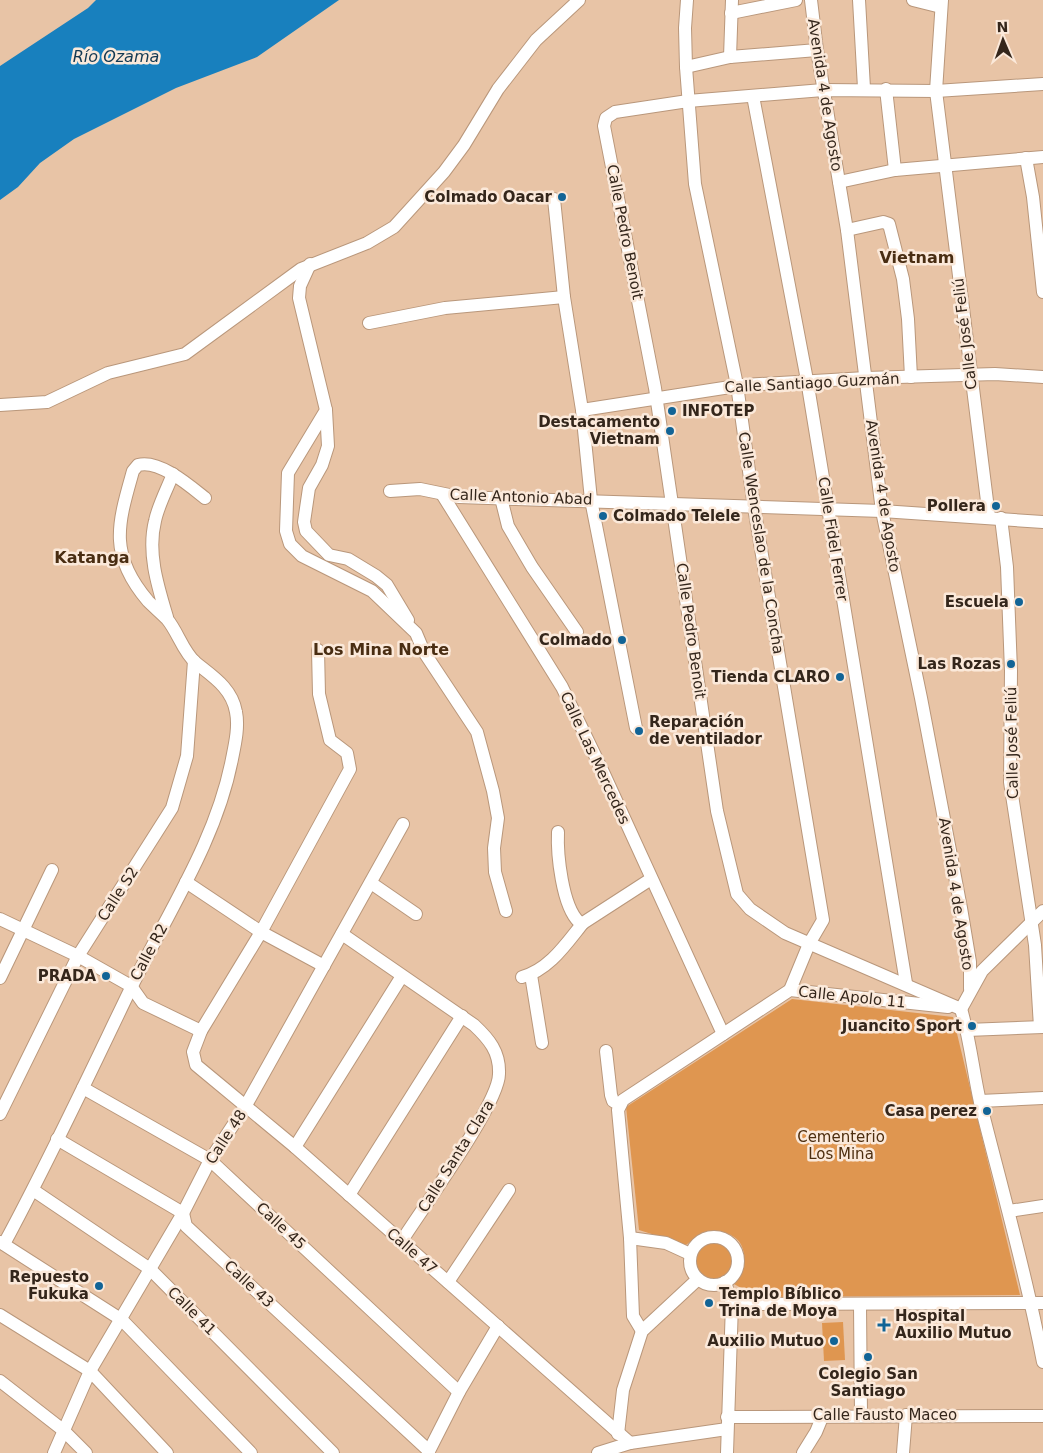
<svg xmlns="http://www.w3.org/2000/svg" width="1043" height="1453" font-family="'DejaVu Sans',sans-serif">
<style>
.green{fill:#df9650}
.water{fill:#1880be}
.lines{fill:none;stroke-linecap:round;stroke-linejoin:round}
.street-casing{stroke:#b9977b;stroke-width:14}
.street{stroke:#fff;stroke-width:12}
.poi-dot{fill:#126496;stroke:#fbe9da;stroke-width:2}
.labels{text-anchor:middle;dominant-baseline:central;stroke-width:5;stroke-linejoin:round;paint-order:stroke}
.street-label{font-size:15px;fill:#34261b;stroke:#fbe9da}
.poi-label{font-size:15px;font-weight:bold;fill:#34261b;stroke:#fbe9da;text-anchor:end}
.park-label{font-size:15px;fill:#4d2e0f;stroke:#fbe9da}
.water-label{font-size:16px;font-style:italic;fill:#123953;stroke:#fbe9da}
.neighbourhood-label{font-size:16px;font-weight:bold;fill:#492d12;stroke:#fbe9da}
</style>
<rect width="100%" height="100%" fill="#e8c4a6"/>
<!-- green -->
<g class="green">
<path d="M 792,999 L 953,1017 L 1020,1295 L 757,1297 L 734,1284 C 748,1265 750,1238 722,1232 C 714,1231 706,1231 699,1235 C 694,1238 690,1242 686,1245 L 639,1230 L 626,1107 Z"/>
<circle cx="714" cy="1260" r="21"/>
<path d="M 843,1322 L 845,1360 L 824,1361 L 822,1323 Z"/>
</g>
<!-- water -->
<path class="water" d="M 96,0 L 339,0 L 257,57 L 176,88 L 74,139 L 40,163 L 18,187 L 0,200 L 0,66 L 88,8 Z"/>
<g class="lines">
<defs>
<g id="street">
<path d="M 687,0 L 685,28 L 686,67 L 695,184 L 737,385 L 754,507 L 823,920 L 809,944 L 790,990"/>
<path d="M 811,0 L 817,50 L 847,230 L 882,511 L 921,698 L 961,908 L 970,962 L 970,989"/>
<path d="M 859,0 L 864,88"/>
<path d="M 913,0 L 941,7"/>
<path d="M 942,0 L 936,91 L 989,517"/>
<path d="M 731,13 L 796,0"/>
<path d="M 730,57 L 732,0"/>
<path d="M 686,67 L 730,57 L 817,50"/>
<path d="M 886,89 L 895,170"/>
<path d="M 753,96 L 807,380 L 906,983"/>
<path d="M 1026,158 L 1033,197 L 1043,292"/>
<path d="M 839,182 L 895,170 L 1043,157"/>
<path d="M 554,199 L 564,297 L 582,410 L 591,500 L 636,728"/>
<path d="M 847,230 L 883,222 L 889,224 L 903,279 L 908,319 L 911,377"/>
<path d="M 310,264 L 300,286 L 299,298 L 326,410 L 288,473 L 286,531 L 290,544 L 302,556 L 372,591 L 416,633 L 424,652 L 477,732 L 493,791 L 498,818 L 494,848 L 495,872 L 506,911"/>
<path d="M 369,323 L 445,308 L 564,297"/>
<path d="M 0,405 L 47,402 L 108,373 L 185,354 L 301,269 L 367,243 L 394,227 L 444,172 L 464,145 L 498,89 L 536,40 L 579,0"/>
<path d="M 326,410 L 328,446 L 322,465 L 309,488 L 304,522 L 306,531 L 329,555 L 348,559 L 376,576 L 387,585 L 408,620"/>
<path d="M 582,410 L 743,385 L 866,378 L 995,374 L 1043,377"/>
<path d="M 390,491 L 420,489 L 459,497 L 882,511 L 1043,522"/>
<path d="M 442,494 L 562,687 L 604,774 L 723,1034"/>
<path d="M 501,498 L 508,526 L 532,567 L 577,632"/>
<path d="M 1001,518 L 1007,567 L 1011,671 L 1010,782 L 1035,945 L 1040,1027"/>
<path d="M 167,617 C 158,587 147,553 155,521 C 158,506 167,489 173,474"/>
<path d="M 318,650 L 319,694 L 330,740 L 347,753 L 350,769 L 261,932 L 201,1031 L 193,1052 L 196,1065 L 295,1147 L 630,1443"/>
<path d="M 558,832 C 557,854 562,906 579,922 L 583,923 L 651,879"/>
<path d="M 186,882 L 261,932 L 324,966"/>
<path d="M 371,883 L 416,914"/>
<path d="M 0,919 L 78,956 L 131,986 L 143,1003 L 201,1031"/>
<path d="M 342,934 L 474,1025 C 489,1039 500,1052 499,1074 C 499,1104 421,1210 401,1242"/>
<path d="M 531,975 L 542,1043"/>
<path d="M 522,977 C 549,970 566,944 583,923"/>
<path d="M 0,978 L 52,870"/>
<path d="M 961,1009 L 785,933 L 750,909 L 737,894 L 717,811 L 655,388 L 604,126 L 606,118 L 615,112 L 688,101 L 823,90 L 936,91 L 1043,84"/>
<path d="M 961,1009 C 970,1039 973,1071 980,1102 C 1002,1189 1026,1274 1043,1362"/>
<path d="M 961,1009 L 982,971 L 1043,911"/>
<path d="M 967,1030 L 1043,1027"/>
<path d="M 606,1051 L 611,1095 L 613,1101 L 620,1105"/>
<path d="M 83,1088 L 210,1160 L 459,1392"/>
<path d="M 980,1101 L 1043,1098"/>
<path d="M 0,1114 L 78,956 L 172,808 L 187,756 L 194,661"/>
<path d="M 57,1139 L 183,1213 L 186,1226 L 429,1451"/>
<path d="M 295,1147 L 402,976"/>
<path d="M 33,1190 L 150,1269 L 333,1453"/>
<path d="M 349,1195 L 462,1016"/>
<path d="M 1009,1211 L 1043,1206"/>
<circle cx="714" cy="1261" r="24"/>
<path d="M 630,1238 L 666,1243 L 690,1254"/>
<path d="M 0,1242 L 122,1320 L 251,1453"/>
<path d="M 4,1244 C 49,1161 89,1075 130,990 C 166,915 216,842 232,759 C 235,744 239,727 236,712 C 232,688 212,676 196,663 C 183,652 178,632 167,619 C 161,613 154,607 148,601 C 108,554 118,524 133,471 L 138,465 C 159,459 190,486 205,498"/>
<path d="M 448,1282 L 509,1190"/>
<path d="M 725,1282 L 732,1304 L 727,1453"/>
<path d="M 732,1304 L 1043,1303"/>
<path d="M 860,1305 L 861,1415"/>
<path d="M 0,1315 L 90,1371 L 167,1453"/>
<path d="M 642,1331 L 633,1316 L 630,1238 L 618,1110 L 623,1100 L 790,990 L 948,1007"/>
<path d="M 0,1381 L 63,1430 L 86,1453"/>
<path d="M 727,1417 L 1043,1416"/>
<path d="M 618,1434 L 623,1390 L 642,1331 L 698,1279"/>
<path d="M 54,1453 L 90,1371 L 183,1213 L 210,1160 L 245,1107 L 403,824"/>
<path d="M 428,1453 L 459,1392 L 498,1326"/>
<path d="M 598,1453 L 630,1443 L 727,1429"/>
<path d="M 803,1453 L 816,1432 L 823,1415"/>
<path d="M 903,1453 L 906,1415"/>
</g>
</defs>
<!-- street casing -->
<use href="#street" class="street-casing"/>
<!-- street -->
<use href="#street" class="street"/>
</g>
<!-- markers -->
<g class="poi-dot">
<circle cx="562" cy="197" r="5"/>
<circle cx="672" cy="411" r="5"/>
<circle cx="670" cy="431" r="5"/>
<circle cx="996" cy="506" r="5"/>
<circle cx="603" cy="516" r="5"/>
<circle cx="1019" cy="602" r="5"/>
<circle cx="622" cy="640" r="5"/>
<circle cx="1011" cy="664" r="5"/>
<circle cx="840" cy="677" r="5"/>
<circle cx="639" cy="731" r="5"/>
<circle cx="106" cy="976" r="5"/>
<circle cx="972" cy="1026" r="5"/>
<circle cx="987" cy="1111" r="5"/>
<circle cx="99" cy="1286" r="5"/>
<circle cx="709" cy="1303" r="5"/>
<path d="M881.5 1317.5h5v5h5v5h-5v5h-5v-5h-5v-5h5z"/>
<circle cx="834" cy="1341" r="5"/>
<circle cx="868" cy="1357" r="5"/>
</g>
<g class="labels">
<!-- street labels -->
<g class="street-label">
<text transform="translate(825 95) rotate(81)">Avenida 4 de Agosto</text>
<text transform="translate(625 232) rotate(79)">Calle Pedro Benoit</text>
<text transform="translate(965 334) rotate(-97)">Calle José Feliú</text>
<text transform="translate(812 383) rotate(-3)">Calle Santiago Guzmán</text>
<text transform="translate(883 496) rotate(81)">Avenida 4 de Agosto</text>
<text transform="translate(521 497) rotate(2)">Calle Antonio Abad</text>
<text transform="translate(833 539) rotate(81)">Calle Fidel Ferrer</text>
<text transform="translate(761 543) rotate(81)">Calle Wenceslao de la Concha</text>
<text transform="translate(691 631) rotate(82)">Calle Pedro Benoit</text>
<text transform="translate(1012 743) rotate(-91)">Calle José Feliú</text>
<text transform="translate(595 758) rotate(65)">Calle Las Mercedes</text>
<text transform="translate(118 894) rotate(-57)">Calle S2</text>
<text transform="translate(956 894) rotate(81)">Avenida 4 de Agosto</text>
<text transform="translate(149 952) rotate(-62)">Calle R2</text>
<text transform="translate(852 997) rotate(6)">Calle Apolo 11</text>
<text transform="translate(226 1137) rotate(-57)">Calle 48</text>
<text transform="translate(456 1156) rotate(-58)">Calle Santa Clara</text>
<text transform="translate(281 1226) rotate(43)">Calle 45</text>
<text transform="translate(412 1251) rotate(41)">Calle 47</text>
<text transform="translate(249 1284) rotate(43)">Calle 43</text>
<text transform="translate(192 1311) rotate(45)">Calle 41</text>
<text x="885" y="1415">Calle Fausto Maceo</text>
</g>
<!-- poi labels -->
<g class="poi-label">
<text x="552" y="197">Colmado Oacar</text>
<text x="682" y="411" text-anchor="start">INFOTEP</text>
<text x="660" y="422">Destacamento<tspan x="660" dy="17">Vietnam</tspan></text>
<text x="986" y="506">Pollera</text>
<text x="613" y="516" text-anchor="start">Colmado Telele</text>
<text x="1009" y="602">Escuela</text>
<text x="612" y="640">Colmado</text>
<text x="1001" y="664">Las Rozas</text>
<text x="830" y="677">Tienda CLARO</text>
<text x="649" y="722" text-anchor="start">Reparación<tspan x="649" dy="17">de ventilador</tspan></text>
<text x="96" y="976">PRADA</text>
<text x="962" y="1026">Juancito Sport</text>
<text x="977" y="1111">Casa perez</text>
<text x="89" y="1277">Repuesto<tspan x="89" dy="17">Fukuka</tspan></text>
<text x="719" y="1294" text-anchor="start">Templo Bíblico<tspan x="719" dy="17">Trina de Moya</tspan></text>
<text x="895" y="1316" text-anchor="start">Hospital<tspan x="895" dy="17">Auxilio Mutuo</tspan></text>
<text x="824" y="1341">Auxilio Mutuo</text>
<text x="868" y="1374" text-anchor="middle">Colegio San<tspan x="868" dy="17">Santiago</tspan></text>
</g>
<!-- park labels -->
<g class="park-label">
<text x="841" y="1137">Cementerio<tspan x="841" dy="17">Los Mina</tspan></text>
</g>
<!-- water labels -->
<g class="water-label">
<text x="116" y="56">Río Ozama</text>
</g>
<!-- neighbourhood labels -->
<g class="neighbourhood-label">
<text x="917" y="257">Vietnam</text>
<text x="92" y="557">Katanga</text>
<text x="381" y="649">Los Mina Norte</text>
</g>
</g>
<!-- north arrow -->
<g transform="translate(1003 40) rotate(358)" stroke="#fbe9da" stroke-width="4" paint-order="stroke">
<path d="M0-4L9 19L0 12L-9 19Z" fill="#34261b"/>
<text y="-8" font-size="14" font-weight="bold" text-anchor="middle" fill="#34261b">N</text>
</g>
</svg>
